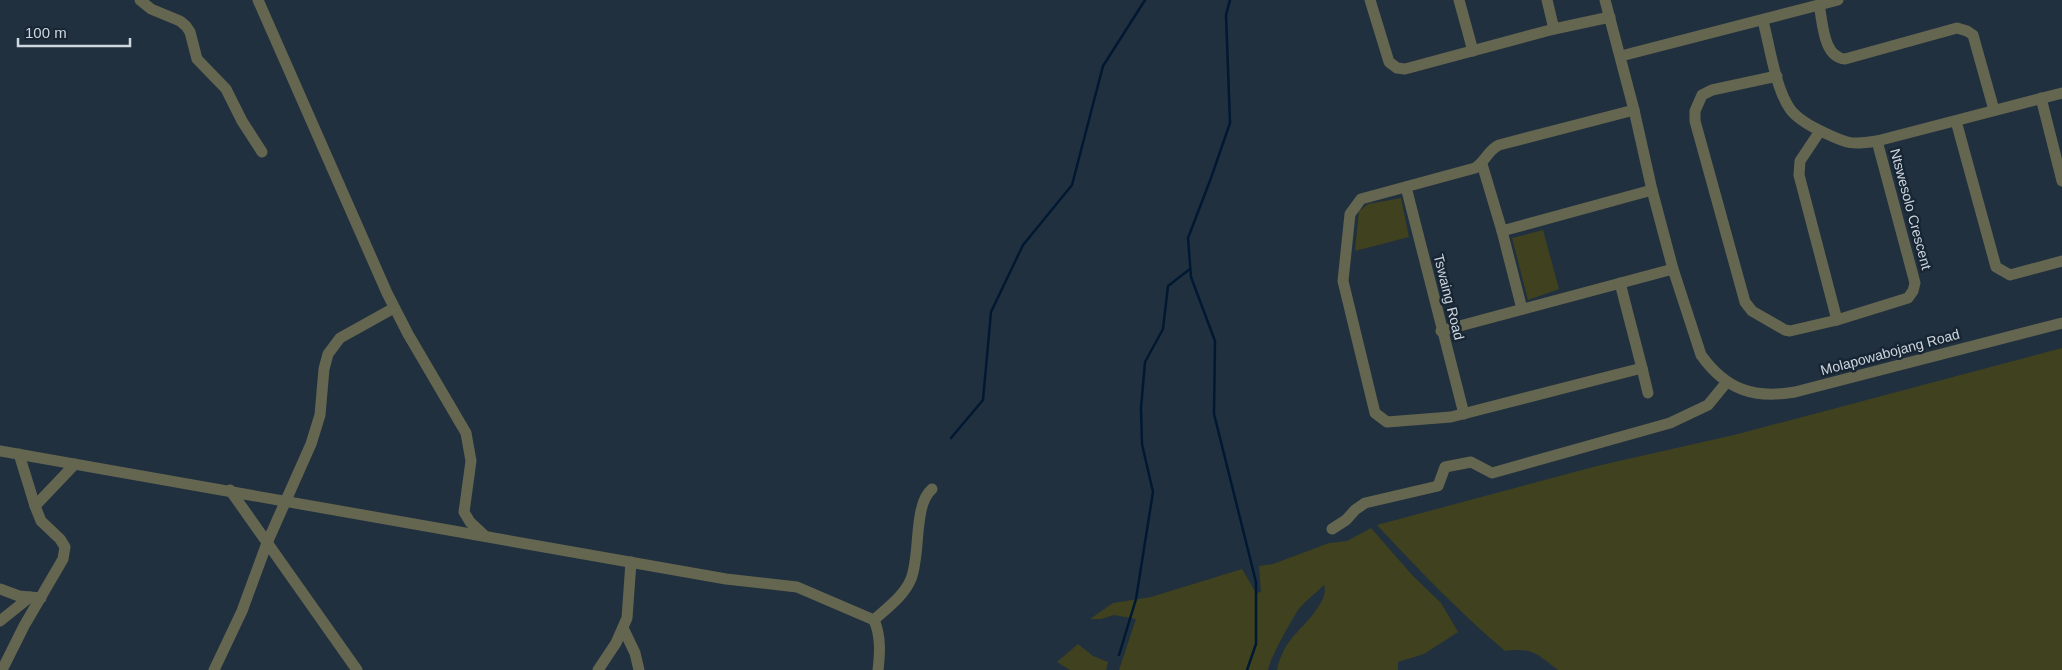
<svg xmlns="http://www.w3.org/2000/svg" width="2062" height="670" font-family="Helvetica,sans-serif">
<style>
.green{fill:#3f411f}
.lines{fill:none;stroke-linecap:round;stroke-linejoin:round}
.stream{stroke:#001932;stroke-width:2.5}
.minor{stroke:#646650;stroke-width:11}
.labels{text-anchor:middle;dominant-baseline:central;stroke-width:5;stroke-linejoin:round;paint-order:stroke}
.street-label{font-size:14px;fill:#ced7e0;stroke:#182634}
</style>
<rect width="100%" height="100%" fill="#21303e"/>
<!-- green -->
<g class="green">
<path d="M 1401,198 L 1409,237 L 1355,251 L 1359,211 L 1368,204 Z"/>
<path d="M 1543,230 L 1559,289 L 1528,300 L 1512,238 Z"/>
<path d="M 2062,348 L 2062,670 L 1558,670 C 1537,654 1533,647 1505,651 C 1459,612 1418,569 1377,525 L 1597,466 L 1738,434 Z"/>
<path d="M 1371,528 L 1412,575 L 1441,603 L 1458,632 L 1424,654 L 1398,662 L 1398,670 L 1277,670 C 1279,659 1285,646 1292,638 C 1302,626 1330,601 1324,585 C 1316,593 1305,601 1298,610 C 1291,621 1269,660 1268,670 L 1119,670 L 1136,619 L 1114,615 L 1101,619 L 1090,619 L 1113,603 L 1151,597 L 1242,569 L 1256,593 L 1261,592 L 1259,566 L 1273,564 L 1329,543 L 1347,541 Z"/>
<path d="M 1078,644 L 1093,656 L 1108,662 L 1106,670 L 1070,670 L 1057,662 Z"/>
</g>
<g class="lines">
<!-- stream -->
<g class="stream">
<path d="M 1230,0 L 1226,15 L 1230,123 L 1211,178 L 1188,238 L 1191,277 L 1215,341 L 1214,414 L 1256,582 L 1256,644 L 1247,670"/>
<path d="M 951,438 L 983,400 L 991,312 L 1023,245 L 1072,185 L 1103,66 L 1145,0"/>
<path d="M 1119,655 L 1136,599 L 1153,492 L 1142,444 L 1141,408 L 1145,362 L 1163,329 L 1168,286 L 1190,269"/>
</g>
<!-- minor -->
<g class="minor">
<path d="M 140,0 L 151,9 L 180,21 L 186,26 L 190,32 L 197,59 L 226,89 L 242,121 L 262,152"/>
<path d="M 258,0 L 387,293 L 408,334 L 466,433 L 471,461 L 464,512 L 470,522 L 485,536"/>
<path d="M 1370,0 L 1389,62 L 1397,68 L 1405,69 L 1554,29 L 1610,17"/>
<path d="M 1459,0 L 1473,51"/>
<path d="M 1547,0 L 1554,29"/>
<path d="M 1605,0 L 1634,110 L 1652,190 L 1673,269 L 1701,355 C 1726,390 1754,399 1795,392 L 2062,323"/>
<path d="M 1819,5 C 1823,23 1823,57 1845,59 L 1957,28 L 1967,31 L 1973,35 L 1994,110"/>
<path d="M 1763,21 C 1770,47 1775,87 1790,109 C 1798,120 1814,128 1825,133 C 1848,144 1852,145 1877,141 L 2062,93"/>
<path d="M 1621,56 L 1838,0"/>
<path d="M 1777,76 L 1712,90 L 1702,95 L 1695,111 L 1695,121 L 1745,302 L 1752,311 L 1785,330 L 1790,331 L 1837,320 L 1908,298 L 1913,291 L 1915,283 L 1877,141"/>
<path d="M 2041,98 L 2062,181"/>
<path d="M 1956,121 L 1996,267 L 2010,275 L 2062,261"/>
<path d="M 1820,131 L 1800,161 L 1799,175 L 1837,320"/>
<path d="M 1482,164 L 1502,231 L 1522,309"/>
<path d="M 1406,187 L 1464,414"/>
<path d="M 1502,231 L 1652,190"/>
<path d="M 1620,283 L 1642,368 L 1451,417 L 1387,422 L 1375,413 L 1343,281 L 1350,214 L 1361,199 L 1475,168 C 1485,162 1488,150 1499,145 L 1634,110"/>
<path d="M 1441,331 L 1673,269"/>
<path d="M 1642,368 L 1648,393"/>
<path d="M 0,451 L 726,579 L 797,587 L 874,620"/>
<path d="M 19,454 L 35,506"/>
<path d="M 230,490 L 357,670"/>
<path d="M 1332,529 L 1346,520 L 1355,510 L 1365,503 L 1438,486 L 1445,467 L 1471,462 L 1492,473 L 1670,423 L 1708,405 L 1726,383"/>
<path d="M 0,589 L 19,596 L 41,598"/>
<path d="M 874,620 C 887,608 904,596 911,579 C 921,554 913,505 932,489"/>
<path d="M 874,620 C 881,636 880,653 878,670"/>
<path d="M 0,621 L 30,597"/>
<path d="M 623,628 L 635,653 L 639,670"/>
<path d="M 2,670 L 24,626 L 63,559 L 65,547 L 60,539 L 41,521 L 35,506 L 75,464"/>
<path d="M 214,670 L 242,611 L 267,543 L 311,444 L 320,415 L 324,369 L 328,354 L 340,338 L 394,308"/>
<path d="M 598,670 L 616,643 L 627,618 L 631,562"/>
</g>
</g>
<g class="labels">
<!-- street labels -->
<g class="street-label">
<text transform="translate(1911 209) rotate(75)">Ntswesolo Crescent</text>
<text transform="translate(1449 297) rotate(76)">Tswaing Road</text>
<text transform="translate(1890 352) rotate(-15)">Molapowabojang Road</text>
</g>
</g>
<!-- scale -->
<path d="M18 38v8h112v-8" fill="none" stroke="#ced7e0" stroke-width="2.5"/>
<text x="25" y="38" font-size="15" fill="#ced7e0" stroke="#182634" stroke-width="4" paint-order="stroke">100 m</text>
</svg>
